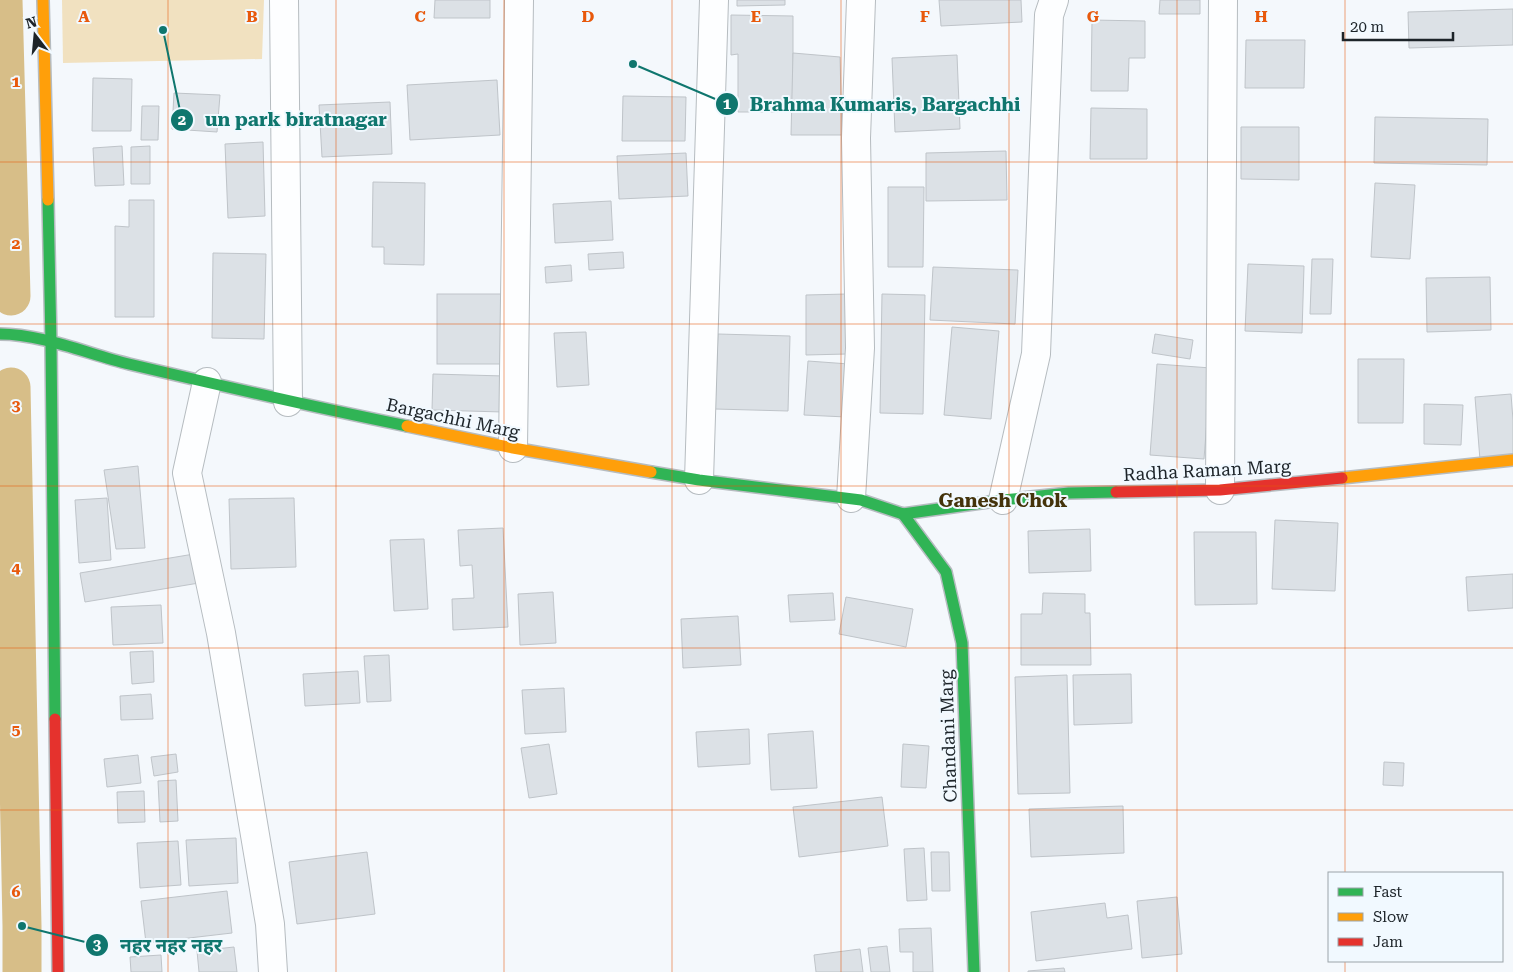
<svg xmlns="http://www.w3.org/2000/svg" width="1513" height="972" font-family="'Roboto Serif','Noto Sans Devanagari',serif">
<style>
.green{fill:#f1e1c0}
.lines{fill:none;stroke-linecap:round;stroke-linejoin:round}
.canal{stroke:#d7be88;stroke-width:39}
.building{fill:#dce1e6;stroke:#bfc4c9}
.street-casing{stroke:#b6bcc0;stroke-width:30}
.fast-casing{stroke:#b6bcc0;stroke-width:14}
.slow-casing{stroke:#b6bcc0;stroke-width:14}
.jam-casing{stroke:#b6bcc0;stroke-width:14}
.street{stroke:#fdfeff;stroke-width:28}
.fast{stroke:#30b455;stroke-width:11}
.slow{stroke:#ff9f0a;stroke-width:11}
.jam{stroke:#e5322d;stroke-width:11}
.grid{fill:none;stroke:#e8590c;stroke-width:1;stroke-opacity:0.55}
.labels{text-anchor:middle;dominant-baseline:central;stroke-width:4;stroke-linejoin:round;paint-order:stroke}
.street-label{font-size:18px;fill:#1d2429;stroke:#f1f9ff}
.neighbourhood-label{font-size:19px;font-weight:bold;fill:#44330b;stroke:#f1f9ff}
.grid-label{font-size:16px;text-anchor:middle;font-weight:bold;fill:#e8590c;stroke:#f1f9ff;stroke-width:4;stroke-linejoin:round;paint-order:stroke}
.leader{fill:none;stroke:#0f766e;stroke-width:2}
.callout-dot{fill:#0f766e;stroke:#f1f9ff;stroke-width:2}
.mark-label{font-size:15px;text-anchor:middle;font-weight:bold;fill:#fff}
.callout-label{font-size:19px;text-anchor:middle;font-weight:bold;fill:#0f766e;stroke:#f1f9ff;stroke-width:4;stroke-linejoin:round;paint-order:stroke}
</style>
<rect width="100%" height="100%" fill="#f4f8fc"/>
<!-- green -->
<path class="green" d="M 62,0 L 264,0 L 262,59 L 63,63 Z"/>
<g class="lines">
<!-- canal -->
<g class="canal">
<path d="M 3,0 L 11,296"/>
<path d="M 11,387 L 22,926 L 22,972"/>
</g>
</g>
<!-- building -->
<g class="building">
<path d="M 435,0 L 490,0 L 490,18 L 434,18 Z"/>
<path d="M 737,0 L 785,0 L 785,5 L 737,6 Z"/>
<path d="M 939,0 L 1021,0 L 1022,22 L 941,26 Z"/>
<path d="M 1160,0 L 1200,0 L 1200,14 L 1159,14 Z"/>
<path d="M 1513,9 L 1513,45 L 1409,48 L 1408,12 Z"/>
<path d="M 731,15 L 793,16 L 793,112 L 738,112 L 738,54 L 731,55 Z"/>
<path d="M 1092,20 L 1145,21 L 1145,58 L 1129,58 L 1128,91 L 1091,91 Z"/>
<path d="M 1246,40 L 1305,40 L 1304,88 L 1245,88 Z"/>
<path d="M 793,53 L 840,57 L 842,135 L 791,135 Z"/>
<path d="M 957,55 L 960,129 L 895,132 L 892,58 Z"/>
<path d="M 93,78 L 132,79 L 131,131 L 92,131 Z"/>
<path d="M 497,80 L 500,135 L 410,140 L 407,85 Z"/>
<path d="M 174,93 L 220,95 L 217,132 L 172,129 Z"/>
<path d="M 623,96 L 686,97 L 685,141 L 622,141 Z"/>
<path d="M 390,102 L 392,154 L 322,157 L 319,105 Z"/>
<path d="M 142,106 L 159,106 L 158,140 L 141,140 Z"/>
<path d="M 1091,108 L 1147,109 L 1147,159 L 1090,159 Z"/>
<path d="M 1375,117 L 1488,119 L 1487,165 L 1374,163 Z"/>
<path d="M 1241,127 L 1299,127 L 1299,180 L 1241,179 Z"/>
<path d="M 263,142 L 265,216 L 228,218 L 225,144 Z"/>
<path d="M 122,146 L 124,185 L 95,186 L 93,148 Z"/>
<path d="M 150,146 L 150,184 L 131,184 L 131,147 Z"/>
<path d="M 1006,151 L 1007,200 L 926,201 L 926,153 Z"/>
<path d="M 686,153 L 688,196 L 619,199 L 617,156 Z"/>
<path d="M 373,182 L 425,183 L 424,265 L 384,264 L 384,247 L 372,247 Z"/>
<path d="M 1375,183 L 1415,185 L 1410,259 L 1371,257 Z"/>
<path d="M 888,187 L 924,187 L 923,267 L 888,267 Z"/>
<path d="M 129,200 L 154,200 L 154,317 L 115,317 L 115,226 L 129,227 Z"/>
<path d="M 611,201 L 613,240 L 555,243 L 553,204 Z"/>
<path d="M 623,252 L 624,268 L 589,270 L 588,254 Z"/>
<path d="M 213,253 L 266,254 L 264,339 L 212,338 Z"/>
<path d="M 1312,259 L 1333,259 L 1331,314 L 1310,314 Z"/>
<path d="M 1248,264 L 1304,266 L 1302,333 L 1245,331 Z"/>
<path d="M 571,265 L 572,281 L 546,283 L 545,267 Z"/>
<path d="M 933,267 L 1018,270 L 1015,324 L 930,320 Z"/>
<path d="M 1490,277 L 1491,330 L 1427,332 L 1426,278 Z"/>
<rect x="437" y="294" width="70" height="70"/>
<path d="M 847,294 L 847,354 L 806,355 L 806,295 Z"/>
<path d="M 882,294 L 925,295 L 923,414 L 880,413 Z"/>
<path d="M 952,327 L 999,331 L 991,419 L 944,415 Z"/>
<path d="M 586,332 L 589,385 L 557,387 L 554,333 Z"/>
<path d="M 718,334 L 790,336 L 788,411 L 715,409 Z"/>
<path d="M 1155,334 L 1193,340 L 1190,359 L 1152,353 Z"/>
<path d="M 1358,359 L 1404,359 L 1403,423 L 1358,423 Z"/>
<path d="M 808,361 L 849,364 L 846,417 L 804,415 Z"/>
<path d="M 1157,364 L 1211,368 L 1204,459 L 1150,455 Z"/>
<path d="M 433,374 L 504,376 L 503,412 L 432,410 Z"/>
<path d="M 1511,394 L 1513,420 L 1513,457 L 1480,460 L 1475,397 Z"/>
<path d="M 1424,404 L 1463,405 L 1461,445 L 1424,444 Z"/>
<path d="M 138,466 L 145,548 L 116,549 L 104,470 Z"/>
<path d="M 107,498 L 111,560 L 79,563 L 75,500 Z"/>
<path d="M 294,498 L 296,567 L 231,569 L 229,499 Z"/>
<path d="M 1275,520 L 1338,523 L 1335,591 L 1272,589 Z"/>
<path d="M 503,528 L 508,627 L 453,630 L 452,599 L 474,598 L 472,565 L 460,566 L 458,530 Z"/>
<path d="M 1090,529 L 1091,571 L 1029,573 L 1028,531 Z"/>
<path d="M 1194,532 L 1256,532 L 1257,604 L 1195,605 Z"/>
<path d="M 424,539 L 428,609 L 394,611 L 390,540 Z"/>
<path d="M 194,554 L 199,583 L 85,602 L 80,573 Z"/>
<path d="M 1513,574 L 1513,608 L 1468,611 L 1466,577 Z"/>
<path d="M 553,592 L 556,643 L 520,645 L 518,594 Z"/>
<path d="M 833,593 L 835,620 L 790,622 L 788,595 Z"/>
<path d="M 1043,593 L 1085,594 L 1085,613 L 1090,613 L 1091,665 L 1021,665 L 1021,614 L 1042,614 Z"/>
<path d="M 846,597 L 913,609 L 906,647 L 839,634 Z"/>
<path d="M 161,605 L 163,643 L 113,645 L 111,607 Z"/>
<path d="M 738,616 L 741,665 L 683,668 L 681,619 Z"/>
<path d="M 153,651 L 154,682 L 132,684 L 130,652 Z"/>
<path d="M 389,655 L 391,701 L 367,702 L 364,656 Z"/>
<path d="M 358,671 L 360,703 L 305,706 L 303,674 Z"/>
<path d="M 1131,674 L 1132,723 L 1074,725 L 1073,675 Z"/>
<path d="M 1067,675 L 1070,793 L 1018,794 L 1015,677 Z"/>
<path d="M 564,688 L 566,732 L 525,734 L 522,690 Z"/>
<path d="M 151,694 L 153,719 L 121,720 L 120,696 Z"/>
<path d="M 749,729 L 750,764 L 698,767 L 696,732 Z"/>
<path d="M 813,731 L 817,788 L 771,790 L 768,734 Z"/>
<path d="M 549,744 L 557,794 L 529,798 L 521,748 Z"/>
<path d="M 903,744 L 929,746 L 926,788 L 901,787 Z"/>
<path d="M 176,754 L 178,772 L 154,776 L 151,757 Z"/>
<path d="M 138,755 L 141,783 L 107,787 L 104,759 Z"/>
<path d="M 1384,762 L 1404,763 L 1403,786 L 1383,785 Z"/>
<path d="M 176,780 L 178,821 L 160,822 L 158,781 Z"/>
<path d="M 144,791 L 145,822 L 118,823 L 117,792 Z"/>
<path d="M 882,797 L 888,846 L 799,857 L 793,807 Z"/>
<path d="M 1123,806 L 1124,853 L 1031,857 L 1029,809 Z"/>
<path d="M 236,838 L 238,883 L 189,886 L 186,840 Z"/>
<path d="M 178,841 L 181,885 L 140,888 L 137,843 Z"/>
<path d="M 924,848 L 927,900 L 907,901 L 904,849 Z"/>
<path d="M 367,852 L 375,914 L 297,924 L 289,862 Z"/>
<path d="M 931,852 L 949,852 L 950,891 L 932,891 Z"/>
<path d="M 227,891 L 232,933 L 146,943 L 141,901 Z"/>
<path d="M 1177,897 L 1182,954 L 1142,958 L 1137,901 Z"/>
<path d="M 1105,903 L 1107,918 L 1128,915 L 1132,949 L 1036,961 L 1031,912 Z"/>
<path d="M 931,928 L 933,972 L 913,972 L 913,952 L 900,952 L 899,929 Z"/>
<path d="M 887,946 L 890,972 L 871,972 L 868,948 Z"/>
<path d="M 234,947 L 237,972 L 199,972 L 197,951 Z"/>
<path d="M 860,949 L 863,972 L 816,972 L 814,955 Z"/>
<path d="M 161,955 L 162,972 L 131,972 L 130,957 Z"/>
<path d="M 1064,968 L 1065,972 L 1028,972 L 1028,971 Z"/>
</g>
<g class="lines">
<defs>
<g id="street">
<path d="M 284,0 L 288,402"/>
<path d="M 207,382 L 187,473 L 221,633 L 270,924 L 273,972"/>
<path d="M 513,448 L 519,0"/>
<path d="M 699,480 L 714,0"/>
<path d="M 1220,490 L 1223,0"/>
<path d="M 851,498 L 860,348 L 856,138 L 861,0"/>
<path d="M 1003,500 L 1036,354 L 1049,15 L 1054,0"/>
</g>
<g id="fast">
<path d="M 48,200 L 51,343 L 55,719"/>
<path d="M 0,334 C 42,334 88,354 129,364 C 222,386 314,407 407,426"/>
<path d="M 651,472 L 699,480 L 861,500 L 903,514 L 1003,500 L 1069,493 L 1116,492"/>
<path d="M 903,514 L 946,572 L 962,643 L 974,972"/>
</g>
<g id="slow">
<path d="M 43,0 L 48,200"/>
<path d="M 407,426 L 513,448 L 651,472"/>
<path d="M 1342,478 L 1513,460"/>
</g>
<g id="jam">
<path d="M 1116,492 L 1220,490 L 1342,478"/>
<path d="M 55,719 L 58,972"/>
</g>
</defs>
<!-- street casing -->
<use href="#street" class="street-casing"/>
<!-- fast casing -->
<use href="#fast" class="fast-casing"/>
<!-- slow casing -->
<use href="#slow" class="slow-casing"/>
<!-- jam casing -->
<use href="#jam" class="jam-casing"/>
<!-- street -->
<use href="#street" class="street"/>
<!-- fast -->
<use href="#fast" class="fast"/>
<!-- slow -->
<use href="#slow" class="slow"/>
<!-- jam -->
<use href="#jam" class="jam"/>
</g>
<!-- grid -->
<path class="grid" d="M 168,0 L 168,972M 336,0 L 336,972M 504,0 L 504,972M 672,0 L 672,972M 841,0 L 841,972M 1009,0 L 1009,972M 1177,0 L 1177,972M 1345,0 L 1345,873M 0,162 L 1513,162M 0,324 L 1513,324M 0,486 L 1513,486M 0,648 L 1513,648M 0,810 L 1513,810M 1345,961 L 1345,972"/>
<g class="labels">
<!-- street labels -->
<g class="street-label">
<text transform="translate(453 418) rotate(12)">Bargachhi Marg</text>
<text transform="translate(1207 470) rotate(-3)">Radha Raman Marg</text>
<text transform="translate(948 736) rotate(-92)">Chandani Marg</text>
</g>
<!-- neighbourhood labels -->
<g class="neighbourhood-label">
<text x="1003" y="500">Ganesh Chok</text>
</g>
</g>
<g class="grid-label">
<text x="84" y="22">A</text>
<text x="252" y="22">B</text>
<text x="420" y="22">C</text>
<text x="588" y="22">D</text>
<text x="756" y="22">E</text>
<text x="925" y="22">F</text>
<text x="1093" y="22">G</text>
<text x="1261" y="22">H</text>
<text x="16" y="87">1</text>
<text x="16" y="249">2</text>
<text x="16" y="411">3</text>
<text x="16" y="573">4</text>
<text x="16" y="735">5</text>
<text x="16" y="897">6</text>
</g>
<!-- callouts -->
<path class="leader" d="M633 64L727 104M163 30L182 120M22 926L97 945"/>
<g class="callout-dot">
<circle cx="633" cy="64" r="5"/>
<circle cx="163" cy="30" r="5"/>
<circle cx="22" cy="926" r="5"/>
<circle cx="727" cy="104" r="12"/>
<circle cx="182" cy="120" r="12"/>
<circle cx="97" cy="945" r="12"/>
</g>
<g class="mark-label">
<text x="727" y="109">1</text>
<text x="182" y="125">2</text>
<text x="97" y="950">3</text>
</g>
<g class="callout-label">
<text x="885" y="111">Brahma Kumaris, Bargachhi</text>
<text x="296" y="126">un park biratnagar</text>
<text x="171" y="952">नहर नहर नहर</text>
</g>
<!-- legend -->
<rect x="1328" y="872" width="175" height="90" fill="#f1f9ff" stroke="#9ca4a9"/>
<rect x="1338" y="888" width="25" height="8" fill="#30b455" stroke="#9ca4a9"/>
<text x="1373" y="897" font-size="15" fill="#1d2429">Fast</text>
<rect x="1338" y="913" width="25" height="8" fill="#ff9f0a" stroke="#9ca4a9"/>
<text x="1373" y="922" font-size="15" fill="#1d2429">Slow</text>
<rect x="1338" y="938" width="25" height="8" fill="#e5322d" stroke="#9ca4a9"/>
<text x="1373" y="947" font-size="15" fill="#1d2429">Jam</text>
<!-- north arrow -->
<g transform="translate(35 35) rotate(344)" stroke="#f1f9ff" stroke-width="4" paint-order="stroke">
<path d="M0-4L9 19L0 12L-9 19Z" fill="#1d2429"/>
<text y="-8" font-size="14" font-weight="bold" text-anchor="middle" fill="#1d2429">N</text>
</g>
<!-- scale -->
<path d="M1343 32v8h110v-8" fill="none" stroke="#1d2429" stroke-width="2.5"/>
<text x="1350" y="32" font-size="15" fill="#1d2429" stroke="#f1f9ff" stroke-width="4" paint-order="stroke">20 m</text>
</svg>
